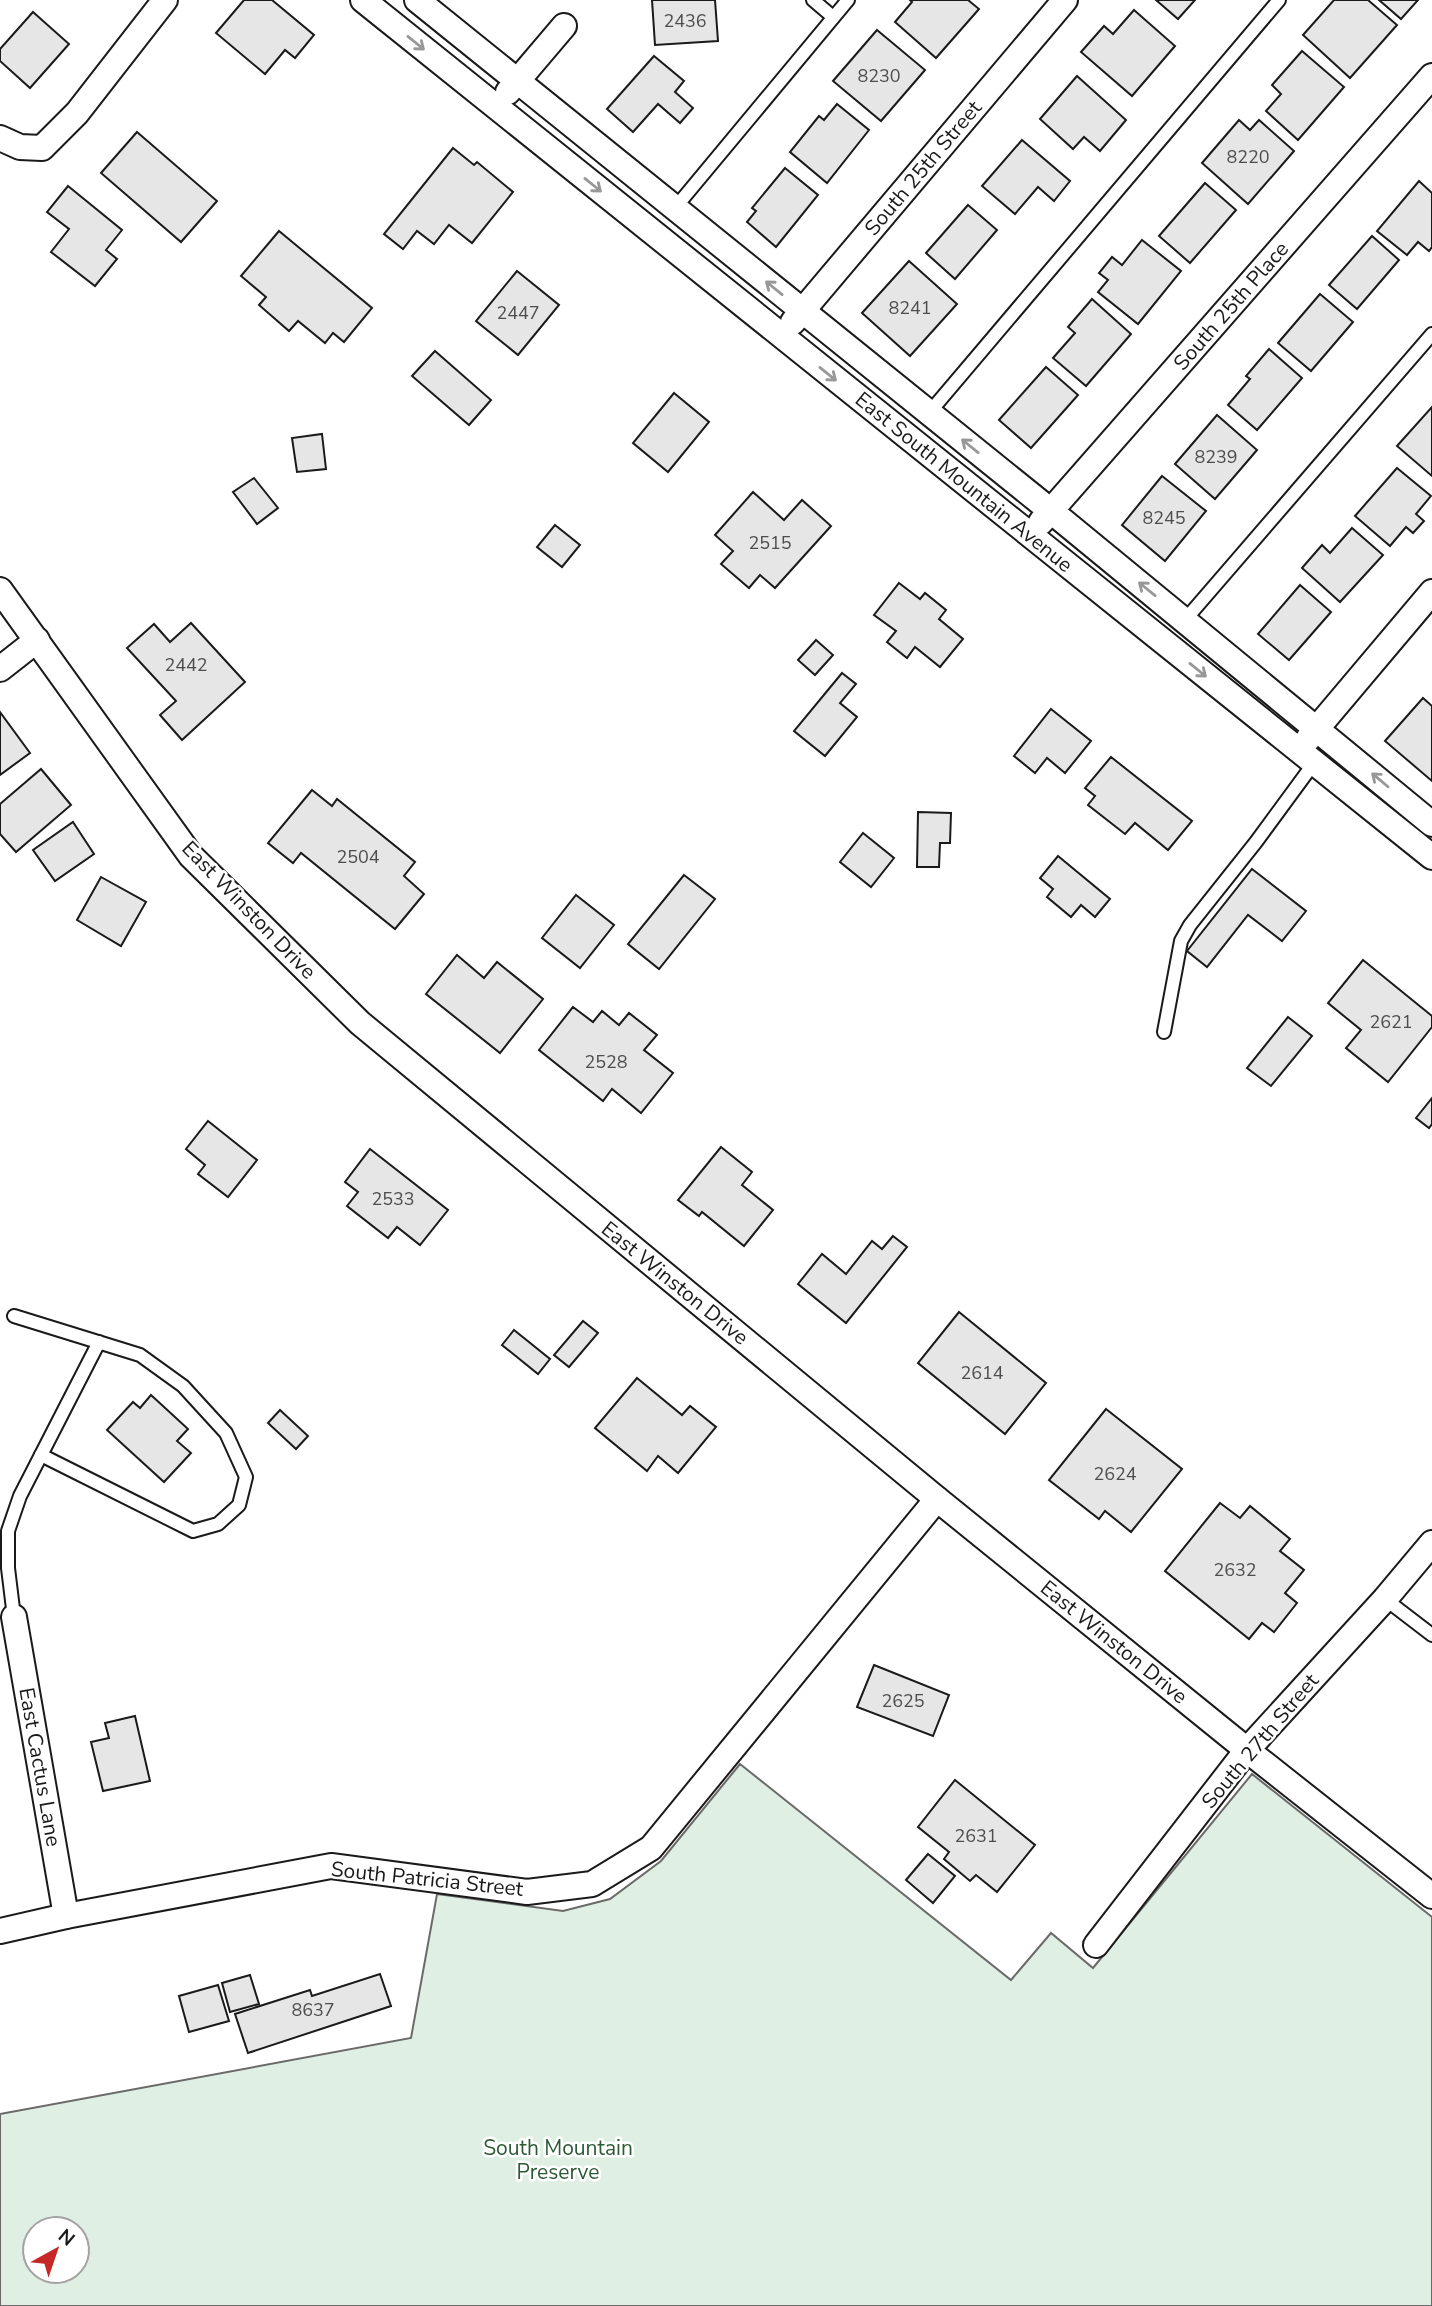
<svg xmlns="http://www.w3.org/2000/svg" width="1432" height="2306" font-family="'Nunito Sans',sans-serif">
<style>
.green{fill:#e0efe3;stroke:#6a6a6a;stroke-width:2;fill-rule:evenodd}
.building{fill:#e6e6e6;stroke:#1a1a1a;stroke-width:2}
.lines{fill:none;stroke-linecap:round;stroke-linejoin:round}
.lane-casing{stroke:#1a1a1a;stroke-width:16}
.street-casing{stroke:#1a1a1a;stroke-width:28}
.lane{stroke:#fff;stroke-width:12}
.street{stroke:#fff;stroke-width:24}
.oneway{stroke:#989898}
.labels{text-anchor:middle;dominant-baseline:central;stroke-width:5;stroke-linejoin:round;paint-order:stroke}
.number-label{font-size:18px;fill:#4d4d4d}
.street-label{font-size:21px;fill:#1a1a1a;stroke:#fff}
.park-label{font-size:21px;fill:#2b5a34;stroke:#fff}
</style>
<rect width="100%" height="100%" fill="#fff"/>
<!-- green -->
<path class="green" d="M 740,1764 L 1011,1980 L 1051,1933 L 1093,1968 L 1252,1774 L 1432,1917 L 1432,2306 L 0,2306 L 0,2114 L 411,2038 L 437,1894 L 563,1911 L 610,1899 L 661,1861 ZM 35,2229 L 77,2229 L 77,2271 L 35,2271 Z"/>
<!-- building -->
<g class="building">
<path d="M 244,0 L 272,0 L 314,35 L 295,58 L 285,50 L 265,74 L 216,33 Z"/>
<path d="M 652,0 L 715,0 L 718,41 L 655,45 Z"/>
<path d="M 910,0 L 968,0 L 979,9 L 936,58 L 895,22 L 912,2 Z"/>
<path d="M 1156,0 L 1195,0 L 1178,19 Z"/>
<path d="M 1334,0 L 1368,0 L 1397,25 L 1350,78 L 1303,35 Z"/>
<path d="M 1379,0 L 1418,0 L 1401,19 Z"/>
<path d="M 1134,10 L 1175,46 L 1132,96 L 1081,52 L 1104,26 L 1113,34 Z"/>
<path d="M 33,12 L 69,44 L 30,88 L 0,61 L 0,49 Z"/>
<path d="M 877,30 L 925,70 L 881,121 L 833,81 Z"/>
<path d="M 1302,51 L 1344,87 L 1298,140 L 1266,111 L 1281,94 L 1272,85 Z"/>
<path d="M 654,56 L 684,81 L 675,92 L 693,108 L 680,123 L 658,104 L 633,132 L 607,109 Z"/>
<path d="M 1077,76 L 1126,120 L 1100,151 L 1084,137 L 1073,149 L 1040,119 Z"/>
<path d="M 837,104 L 869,130 L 827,183 L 790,152 L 819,116 L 824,120 Z"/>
<path d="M 1239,120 L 1250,130 L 1259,120 L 1294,151 L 1248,204 L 1202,163 Z"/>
<path d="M 137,132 L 217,201 L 181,242 L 101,173 Z"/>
<path d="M 1022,140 L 1070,181 L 1054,201 L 1038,187 L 1015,214 L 982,186 Z"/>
<path d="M 453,148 L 474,165 L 477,162 L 513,192 L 472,243 L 449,225 L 434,244 L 417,231 L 403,249 L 384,234 Z"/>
<path d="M 785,168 L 818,195 L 776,247 L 747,222 L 756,211 L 752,208 Z"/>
<path d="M 1419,181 L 1432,193 L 1432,247 L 1429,251 L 1418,242 L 1407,255 L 1377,231 Z"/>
<path d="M 1205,183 L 1236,210 L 1190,263 L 1159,236 Z"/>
<path d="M 68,186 L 122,230 L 106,250 L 117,259 L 95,286 L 51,252 L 69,229 L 47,212 Z"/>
<path d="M 968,205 L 997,230 L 955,279 L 926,253 Z"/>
<path d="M 279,231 L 372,308 L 344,342 L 333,333 L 325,343 L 298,321 L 289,331 L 259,305 L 266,297 L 241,276 Z"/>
<path d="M 1372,236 L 1399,260 L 1357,309 L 1329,285 Z"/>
<path d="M 1142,240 L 1181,271 L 1138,324 L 1098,292 L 1108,280 L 1099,273 L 1112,257 L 1122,265 Z"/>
<path d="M 909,261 L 957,304 L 910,356 L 862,313 Z"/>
<path d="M 517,271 L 559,305 L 518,355 L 476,321 Z"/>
<path d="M 1320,294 L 1353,322 L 1311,371 L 1278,343 Z"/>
<path d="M 1092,299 L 1131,334 L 1086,386 L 1053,358 L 1075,333 L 1068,327 Z"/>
<path d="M 1269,349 L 1302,378 L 1257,430 L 1228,405 L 1250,379 L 1246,376 Z"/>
<path d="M 435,351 L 491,400 L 469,425 L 412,376 Z"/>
<path d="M 1046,367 L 1078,395 L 1031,448 L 999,420 Z"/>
<path d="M 674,393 L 709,422 L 668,472 L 633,443 Z"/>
<path d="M 1432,407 L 1432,476 L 1397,446 Z"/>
<path d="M 1217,415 L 1257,450 L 1215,499 L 1175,464 Z"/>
<path d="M 322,434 L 326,469 L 297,472 L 292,438 Z"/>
<path d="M 1397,468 L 1431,496 L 1416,514 L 1424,521 L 1413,533 L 1406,527 L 1390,546 L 1355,516 Z"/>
<path d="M 1162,476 L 1206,511 L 1165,561 L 1122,525 Z"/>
<path d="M 254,478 L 278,508 L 257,524 L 233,492 Z"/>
<path d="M 753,492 L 784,520 L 802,500 L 831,526 L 775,588 L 760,575 L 749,588 L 721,564 L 733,551 L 715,535 Z"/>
<path d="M 555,525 L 580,545 L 562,567 L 537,547 Z"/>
<path d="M 1352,528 L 1383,555 L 1340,602 L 1302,568 L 1322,545 L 1330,553 Z"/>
<path d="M 899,583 L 920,599 L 925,593 L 946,610 L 939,619 L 963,639 L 940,667 L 915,647 L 907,658 L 887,642 L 896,631 L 874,615 Z"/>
<path d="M 1300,585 L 1331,612 L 1289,660 L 1258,634 Z"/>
<path d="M 191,623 L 245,682 L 182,740 L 160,715 L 176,701 L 127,648 L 154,624 L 170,642 Z"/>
<path d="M 816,640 L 833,655 L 815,675 L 798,660 Z"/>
<path d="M 842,673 L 856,684 L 840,703 L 857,717 L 825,756 L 794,731 Z"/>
<path d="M 1423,698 L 1432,706 L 1432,781 L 1385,741 Z"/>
<path d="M 1051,709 L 1091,741 L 1065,773 L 1047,758 L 1035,773 L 1014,756 Z"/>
<path d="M 0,712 L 30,753 L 0,775 Z"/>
<path d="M 1111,757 L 1192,821 L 1168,850 L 1135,823 L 1125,834 L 1088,805 L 1095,796 L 1085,788 Z"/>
<path d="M 41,769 L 71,805 L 16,852 L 0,834 L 0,804 Z"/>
<path d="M 312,790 L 332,806 L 337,799 L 415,862 L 404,876 L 424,894 L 395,929 L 301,853 L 293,863 L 268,843 Z"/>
<path d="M 918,812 L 951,813 L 950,843 L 940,843 L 939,867 L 917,867 Z"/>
<path d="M 73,822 L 94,854 L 55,881 L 33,850 Z"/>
<path d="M 863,833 L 894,858 L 871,887 L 840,862 Z"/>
<path d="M 1058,856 L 1110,899 L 1095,917 L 1081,905 L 1071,917 L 1047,897 L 1053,889 L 1040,878 Z"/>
<path d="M 1252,869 L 1306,911 L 1282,941 L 1248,915 L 1207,967 L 1187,951 Z"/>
<path d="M 684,875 L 715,899 L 659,969 L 628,944 Z"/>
<path d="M 101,877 L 146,902 L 121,946 L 77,920 Z"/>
<path d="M 576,895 L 614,925 L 580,968 L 542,938 Z"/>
<path d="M 457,955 L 484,978 L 497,962 L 543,999 L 500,1053 L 426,994 Z"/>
<path d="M 1363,960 L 1432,1016 L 1432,1027 L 1388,1082 L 1346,1048 L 1361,1030 L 1328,1003 Z"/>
<path d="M 573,1007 L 593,1022 L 602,1011 L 619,1025 L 629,1013 L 657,1035 L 644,1050 L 673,1073 L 641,1113 L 612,1089 L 603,1101 L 539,1050 Z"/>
<path d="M 1288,1017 L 1312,1036 L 1271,1086 L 1247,1068 Z"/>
<path d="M 1432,1098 L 1432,1124 L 1429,1128 L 1416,1118 Z"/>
<path d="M 208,1121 L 257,1160 L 228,1197 L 198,1174 L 205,1165 L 186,1149 Z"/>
<path d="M 721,1147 L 752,1172 L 742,1185 L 773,1210 L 744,1246 L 702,1212 L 699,1216 L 678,1200 Z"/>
<path d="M 370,1149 L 448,1210 L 420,1245 L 397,1227 L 388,1238 L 347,1206 L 358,1192 L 345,1182 Z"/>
<path d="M 893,1236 L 907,1247 L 846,1323 L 798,1284 L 822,1254 L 846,1274 L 872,1241 L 882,1249 Z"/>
<path d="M 959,1312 L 1046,1383 L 1005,1434 L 918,1363 Z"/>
<path d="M 583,1321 L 598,1333 L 569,1367 L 554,1355 Z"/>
<path d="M 514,1330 L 550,1359 L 538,1374 L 502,1345 Z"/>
<path d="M 637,1378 L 682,1415 L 690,1406 L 716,1427 L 678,1473 L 658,1456 L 647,1471 L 595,1428 Z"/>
<path d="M 151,1395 L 188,1429 L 177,1441 L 191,1453 L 164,1482 L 107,1430 L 133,1402 L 140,1408 Z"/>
<path d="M 1106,1409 L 1182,1469 L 1131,1532 L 1105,1511 L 1099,1519 L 1049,1480 Z"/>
<path d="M 280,1410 L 308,1436 L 296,1449 L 268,1423 Z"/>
<path d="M 1220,1503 L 1240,1518 L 1250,1506 L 1290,1539 L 1280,1551 L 1304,1570 L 1285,1593 L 1297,1603 L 1274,1632 L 1262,1623 L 1249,1639 L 1165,1571 Z"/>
<path d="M 874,1665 L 949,1695 L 933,1736 L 857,1707 Z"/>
<path d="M 135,1716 L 150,1781 L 103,1791 L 91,1742 L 109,1738 L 105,1723 Z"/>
<path d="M 955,1780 L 1035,1845 L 997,1892 L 976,1875 L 970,1881 L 944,1859 L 949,1852 L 918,1827 Z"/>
<path d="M 928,1854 L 955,1876 L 933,1903 L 906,1880 Z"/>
<path d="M 380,1974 L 391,2006 L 248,2053 L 235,2014 L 310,1990 L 312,1996 Z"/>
<path d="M 250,1975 L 259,2004 L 230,2012 L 222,1983 Z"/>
<path d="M 218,1985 L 229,2021 L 189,2032 L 179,1996 Z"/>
</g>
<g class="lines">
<defs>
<g id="lane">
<path d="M 813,0 L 833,17"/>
<path d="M 675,208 L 848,0"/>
<path d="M 929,413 L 1279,0"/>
<path d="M 1185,620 L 1432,334"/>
<path d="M 1164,1032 L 1181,941 L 1190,925 L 1256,842 L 1314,763"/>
<path d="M 14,1316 L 140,1355 L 183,1386 L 226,1433 L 246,1477 L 239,1505 L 218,1524 L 193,1531 L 41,1455"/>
<path d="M 1385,1599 L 1432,1635"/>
<path d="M 14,1617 L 8,1568 L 8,1531 L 20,1496 L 99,1342"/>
</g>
<g id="street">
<path d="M 363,0 L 1432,857"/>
<path d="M 417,0 L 1051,511 L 1432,824"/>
<path d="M 508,92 L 564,26"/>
<path d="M 0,138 L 20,147 L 42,148 L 77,113 L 165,0"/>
<path d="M 793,322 L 1065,0"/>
<path d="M 1041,522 L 1432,76"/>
<path d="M 0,590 L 191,856 L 360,1023 L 937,1499 L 1247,1750 L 1432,1896"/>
<path d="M 0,669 L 37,640"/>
<path d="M 1308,739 L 1432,592"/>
<path d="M 14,1617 L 66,1916"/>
<path d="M 0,1931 L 66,1916 L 331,1866 L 527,1892 L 592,1884 L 651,1848 L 937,1499"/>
<path d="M 1096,1945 L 1247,1750 L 1385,1599 L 1432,1543"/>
</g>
</defs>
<!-- lane casing -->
<use href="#lane" class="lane-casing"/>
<!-- street casing -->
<use href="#street" class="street-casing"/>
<!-- lane -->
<use href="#lane" class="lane"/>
<!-- street -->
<use href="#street" class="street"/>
</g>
<!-- one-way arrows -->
<defs><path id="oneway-shaft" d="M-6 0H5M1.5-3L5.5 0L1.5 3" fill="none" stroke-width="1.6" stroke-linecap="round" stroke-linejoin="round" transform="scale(1.75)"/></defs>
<g class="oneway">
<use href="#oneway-shaft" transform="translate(416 43) rotate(39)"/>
<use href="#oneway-shaft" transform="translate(593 185) rotate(39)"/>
<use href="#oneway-shaft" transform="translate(774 288) rotate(-141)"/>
<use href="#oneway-shaft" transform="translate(828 374) rotate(39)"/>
<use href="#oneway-shaft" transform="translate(970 446) rotate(-141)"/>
<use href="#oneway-shaft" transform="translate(1147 589) rotate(-141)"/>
<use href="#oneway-shaft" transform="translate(1198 670) rotate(39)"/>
<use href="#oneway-shaft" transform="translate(1380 780) rotate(-140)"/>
</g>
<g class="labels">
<!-- number labels -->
<g class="number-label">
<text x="685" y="21">2436</text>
<text x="879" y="76">8230</text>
<text x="1248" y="157">8220</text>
<text x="910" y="308">8241</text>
<text x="518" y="313">2447</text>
<text x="1216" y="457">8239</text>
<text x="1164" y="518">8245</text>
<text x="770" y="543">2515</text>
<text x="186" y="665">2442</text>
<text x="358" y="857">2504</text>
<text x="1391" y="1022">2621</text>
<text x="606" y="1062">2528</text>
<text x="393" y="1199">2533</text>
<text x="982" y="1373">2614</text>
<text x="1115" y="1474">2624</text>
<text x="1235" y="1570">2632</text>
<text x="903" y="1701">2625</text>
<text x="976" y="1836">2631</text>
<text x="313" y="2010">8637</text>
</g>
<!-- street labels -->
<g class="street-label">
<text transform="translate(923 168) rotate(-50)">South 25th Street</text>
<text transform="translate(1231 306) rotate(-49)">South 25th Place</text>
<text transform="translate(964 482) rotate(39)">East South Mountain Avenue</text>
<text transform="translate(249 910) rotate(46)">East Winston Drive</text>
<text transform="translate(675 1283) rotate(39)">East Winston Drive</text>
<text transform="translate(1114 1642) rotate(39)">East Winston Drive</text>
<text transform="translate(1260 1741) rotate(-50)">South 27th Street</text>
<text transform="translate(40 1767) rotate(80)">East Cactus Lane</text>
<text transform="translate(427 1879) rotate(6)">South Patricia Street</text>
</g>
<!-- park labels -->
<g class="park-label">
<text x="558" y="2148">South Mountain<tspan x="558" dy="24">Preserve</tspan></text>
</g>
</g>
<!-- north arrow -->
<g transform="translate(56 2250) rotate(40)"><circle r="33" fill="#ffffff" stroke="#a3a3a3" stroke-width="2"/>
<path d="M0-5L12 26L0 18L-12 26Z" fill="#c62828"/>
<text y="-10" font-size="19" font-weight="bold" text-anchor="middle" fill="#1a1a1a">N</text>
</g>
</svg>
